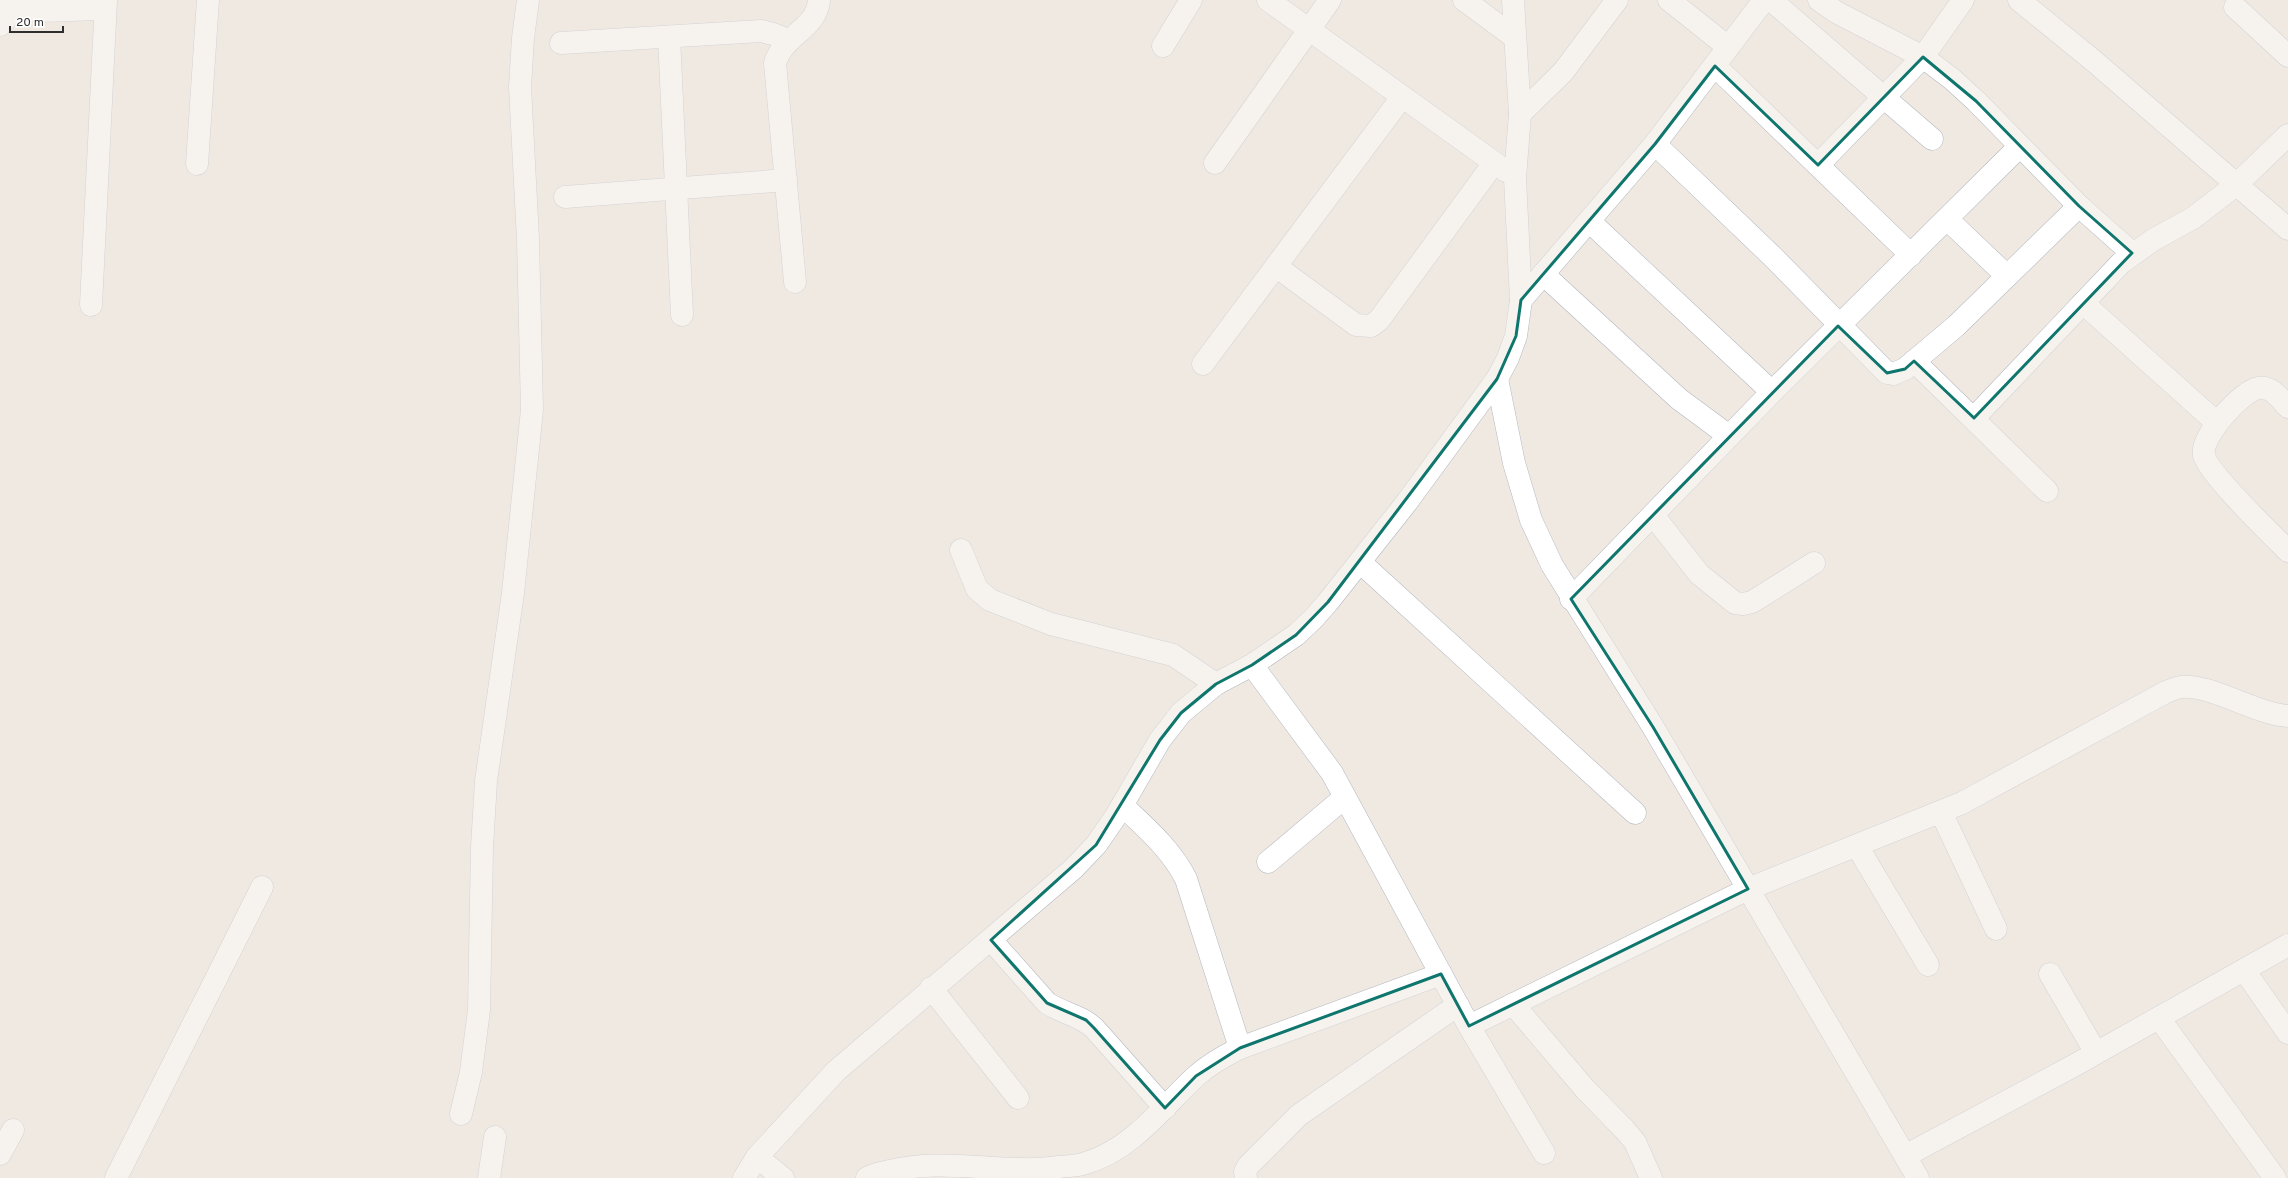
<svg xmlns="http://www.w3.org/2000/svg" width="2288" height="1178" font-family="Overpass,sans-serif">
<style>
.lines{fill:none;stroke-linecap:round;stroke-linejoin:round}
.minor-casing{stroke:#b4b7c1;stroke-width:23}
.minor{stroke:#fff;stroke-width:22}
.marked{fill:none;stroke:#0f766e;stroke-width:3;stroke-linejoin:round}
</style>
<rect width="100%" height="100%" fill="#efe9e1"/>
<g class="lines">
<defs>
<g id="minor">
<path d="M 1268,0 L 1506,171"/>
<path d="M 1464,0 L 1514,37"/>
<path d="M 1669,0 L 1728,47"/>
<path d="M 1771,0 L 1932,139"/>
<path d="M 1819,0 L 1836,12 L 1923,57 L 1952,79 L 1976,101 L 2079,206 L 2132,253"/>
<path d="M 2019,0 L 2095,62 L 2288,229"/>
<path d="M 0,5 C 33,15 71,9 105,9"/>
<path d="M 2235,7 L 2288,56"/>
<path d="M 0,25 L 15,9"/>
<path d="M 669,37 L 682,315"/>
<path d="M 561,43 L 761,31 L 773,34 L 788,40"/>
<path d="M 1163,46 L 1191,0"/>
<path d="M 1715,66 L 1911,255"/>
<path d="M 1520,114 L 1563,72 L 1617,0"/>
<path d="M 1655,144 L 1774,258 L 1887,373 L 1893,374 L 1905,369 L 1956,326 L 2079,206"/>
<path d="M 1215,163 L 1330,0"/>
<path d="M 197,164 L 208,0"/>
<path d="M 1818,165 L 1923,57 L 1963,0"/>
<path d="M 565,197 L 786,180"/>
<path d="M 1947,219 L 2007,276"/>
<path d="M 1589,221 L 1772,392"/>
<path d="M 1277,267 L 1356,325 L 1371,326 L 1379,320 L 1494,163"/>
<path d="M 1543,274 L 1679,399 L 1729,436"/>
<path d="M 795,282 L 775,63 C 783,35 817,29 819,0"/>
<path d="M 1521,300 L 1655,144 L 1764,0"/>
<path d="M 2083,303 L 2217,423"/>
<path d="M 91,305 L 106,0"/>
<path d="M 1914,361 L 2047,491"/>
<path d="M 1203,364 L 1402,97"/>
<path d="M 1497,379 L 1514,463 L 1531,520 L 1552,565 L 1653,727 L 1918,1178"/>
<path d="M 1974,418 L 2121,263 L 2153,240 L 2193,218 L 2236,185 L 2288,135"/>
<path d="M 1653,515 L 1699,574 L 1735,603 L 1743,604 L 1752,602 L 1814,563"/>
<path d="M 961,550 L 977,589 L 990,600 L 1051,624 L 1173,655 L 1216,684"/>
<path d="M 2288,551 C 2272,535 2207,472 2204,455 C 2200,437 2242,390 2259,388 C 2272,386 2280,399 2288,407"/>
<path d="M 1360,562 L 1635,813"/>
<path d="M 1571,599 L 1772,392 L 2019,147"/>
<path d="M 1252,665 L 1332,773 L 1469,1026 L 1544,1153"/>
<path d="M 1122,805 C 1146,828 1171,849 1186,879 L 1240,1048"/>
<path d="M 1941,812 L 1996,929"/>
<path d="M 1857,846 L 1928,965"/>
<path d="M 1268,862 L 1345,797"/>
<path d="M 991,940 L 1047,1003 C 1062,1013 1080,1015 1094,1028 L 1165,1108"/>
<path d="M 2244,970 L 2288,1033"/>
<path d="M 2050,974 L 2096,1053"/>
<path d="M 931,988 L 1018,1098"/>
<path d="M 1513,1004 L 1585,1089 L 1624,1129 L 1635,1142 L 1651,1178"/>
<path d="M 2159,1018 L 2275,1178"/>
<path d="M 1469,1026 L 1748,889 L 1962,803 L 2166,692 C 2171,690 2176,688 2181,687 C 2209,683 2255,714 2288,716"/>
<path d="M 461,1114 L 471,1072 L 479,1010 L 482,847 L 486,781 L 513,593 L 532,410 L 528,239 L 520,87 L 523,38 L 528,0"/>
<path d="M 0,1154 L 13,1130"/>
<path d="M 1905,1156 L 2075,1065 L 2288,945"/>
<path d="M 757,1157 L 783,1178"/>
<path d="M 116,1178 L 262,887"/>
<path d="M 489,1178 L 495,1137"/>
<path d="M 744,1178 L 757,1157 L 836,1071 L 1073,869 L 1096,845 L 1116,816 L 1160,740 L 1181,713 L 1216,684 L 1252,665 L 1296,635 L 1313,619 L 1328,602 L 1407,502 L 1497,379 L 1508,358 L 1516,336 L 1521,300 L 1515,178 L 1520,114 L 1513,0"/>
<path d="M 867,1178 C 874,1174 882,1173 890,1171 C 945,1157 1003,1175 1059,1167 C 1068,1166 1078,1166 1086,1163 C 1132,1149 1161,1109 1195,1077 C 1208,1065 1224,1056 1240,1048 L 1441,974"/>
<path d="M 1246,1178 L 1245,1172 L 1248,1166 L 1299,1115 L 1458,1005"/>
</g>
</defs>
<!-- minor casing -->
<use href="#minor" class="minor-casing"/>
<!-- minor -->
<use href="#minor" class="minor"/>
</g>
<!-- marked area -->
<path d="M0 0H2288V1178H0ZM 1923,57 L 1976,101 L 2079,206 L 2132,253 L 1974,418 L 1914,361 L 1905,369 L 1887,373 L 1838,326 L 1571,599 L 1653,727 L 1748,889 L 1469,1026 L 1441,974 L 1240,1048 L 1196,1076 L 1165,1108 L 1094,1028 L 1086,1020 L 1047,1003 L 991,940 L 1096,845 L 1160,740 L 1181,713 L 1216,684 L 1252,665 L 1296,635 L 1328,602 L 1497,379 L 1516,336 L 1521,300 L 1655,144 L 1715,66 L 1818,165 Z" fill="#efe9e1" fill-opacity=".55" fill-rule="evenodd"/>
<path class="marked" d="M 1923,57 L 1976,101 L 2079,206 L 2132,253 L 1974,418 L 1914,361 L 1905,369 L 1887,373 L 1838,326 L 1571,599 L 1653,727 L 1748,889 L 1469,1026 L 1441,974 L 1240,1048 L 1196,1076 L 1165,1108 L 1094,1028 L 1086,1020 L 1047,1003 L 991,940 L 1096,845 L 1160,740 L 1181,713 L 1216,684 L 1252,665 L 1296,635 L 1328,602 L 1497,379 L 1516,336 L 1521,300 L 1655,144 L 1715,66 L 1818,165 Z"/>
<!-- scale -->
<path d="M10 26v6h53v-6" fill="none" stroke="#2e2e2e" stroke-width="2"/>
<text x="16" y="26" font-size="12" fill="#2e2e2e" stroke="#ffffff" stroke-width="3" paint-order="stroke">20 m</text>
</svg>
